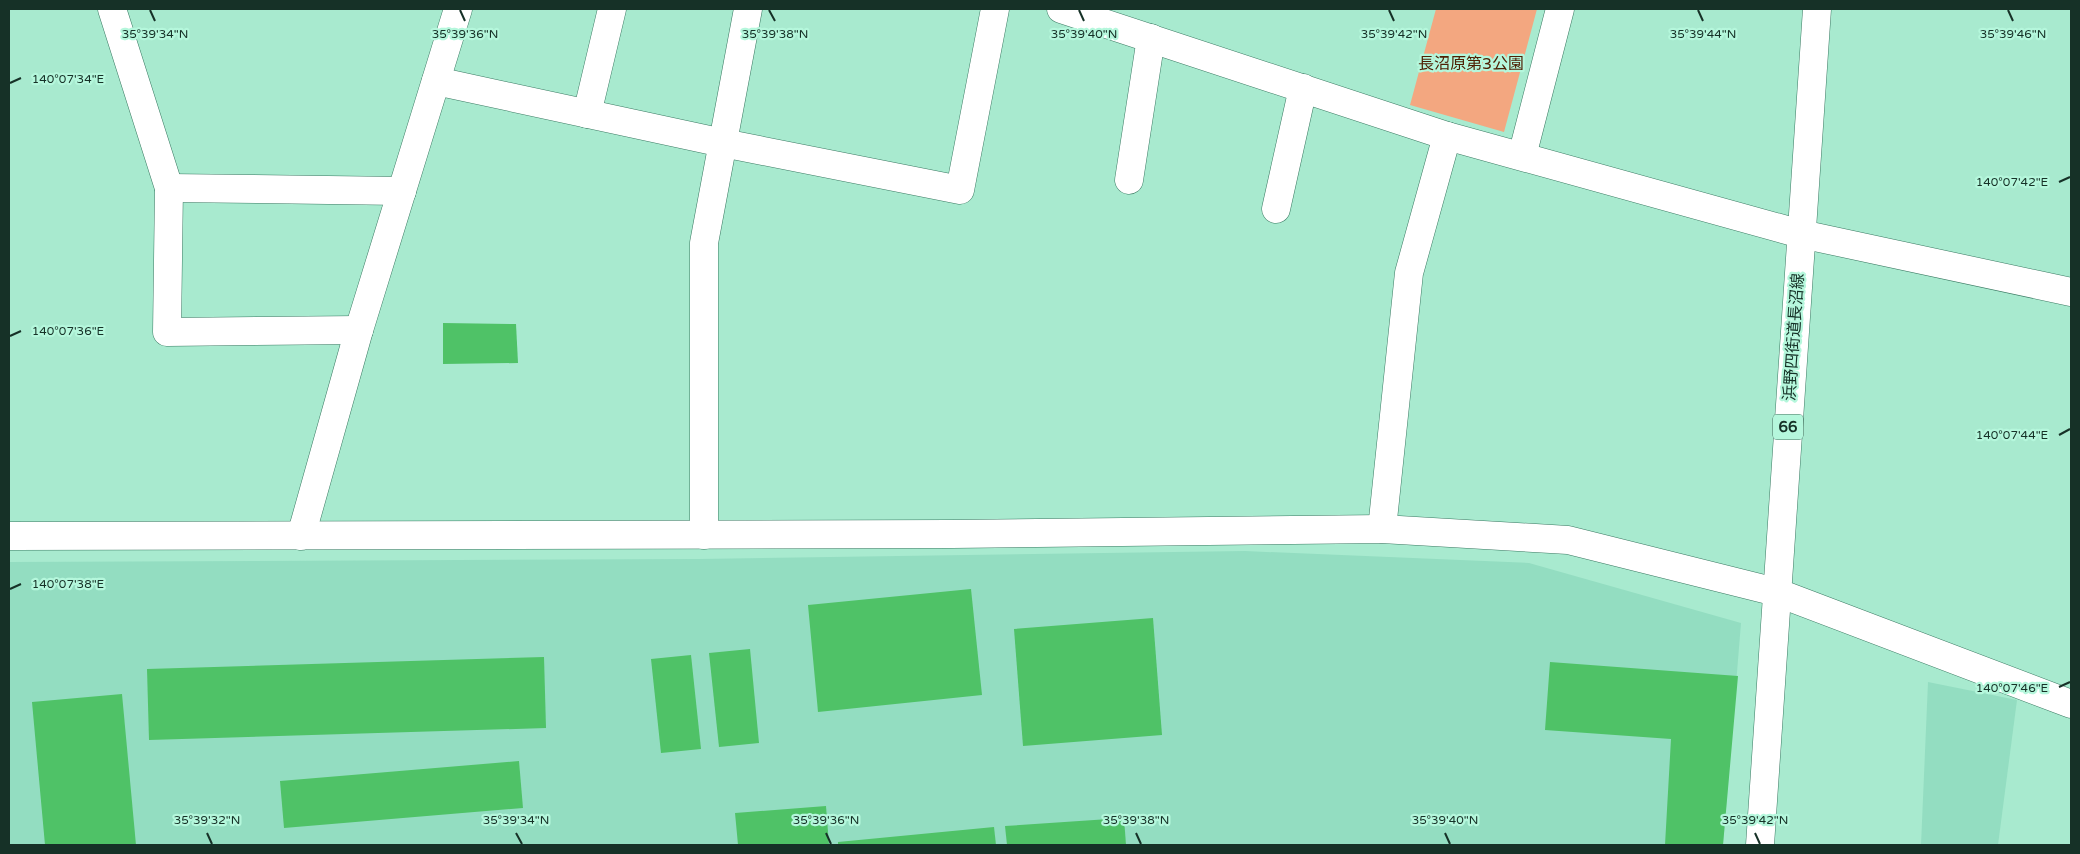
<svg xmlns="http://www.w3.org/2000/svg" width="2080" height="854" font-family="'Varela Round','Noto Sans JP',sans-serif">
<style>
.built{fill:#93ddc1}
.green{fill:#f3a780}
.building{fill:#4fc267}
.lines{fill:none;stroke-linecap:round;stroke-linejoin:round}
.minor-casing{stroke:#3b7a63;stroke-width:29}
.major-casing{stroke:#3b7a63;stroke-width:29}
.minor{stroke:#fff;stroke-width:28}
.major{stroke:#fff;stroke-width:28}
.ticks{fill:none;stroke:#163127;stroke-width:2}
.labels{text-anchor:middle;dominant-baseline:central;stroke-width:4.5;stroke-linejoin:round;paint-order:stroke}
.shield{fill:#b5f7dc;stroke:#466c5d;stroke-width:1}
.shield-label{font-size:15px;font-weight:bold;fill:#163127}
.park-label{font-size:16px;fill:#4e2004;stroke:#b5f7dc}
.street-label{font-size:16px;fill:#163127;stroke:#b5f7dc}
.ticks-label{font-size:12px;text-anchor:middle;fill:#163127;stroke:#b5f7dc;stroke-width:4.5;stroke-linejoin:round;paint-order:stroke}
</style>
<rect width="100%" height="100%" fill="#a8eacf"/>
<!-- built -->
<g class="built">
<path d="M 1245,551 L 1529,563 L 1741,623 L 1723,845 L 9,845 L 9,562 L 699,559 Z"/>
<path d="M 1928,682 L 2017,700 L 1998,845 L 1921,845 Z"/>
</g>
<!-- green -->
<path class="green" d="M 1436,9 L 1537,9 L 1504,132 L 1410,105 Z"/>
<!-- building -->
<g class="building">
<path d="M 443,323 L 516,324 L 518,363 L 443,364 Z"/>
<path d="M 971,589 L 982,695 L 818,712 L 808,605 Z"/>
<path d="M 1153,618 L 1162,735 L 1023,746 L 1014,629 Z"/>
<path d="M 750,649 L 759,743 L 719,747 L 709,653 Z"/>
<path d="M 691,655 L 701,749 L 661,753 L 651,659 Z"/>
<path d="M 544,657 L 546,728 L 149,740 L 147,669 Z"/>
<path d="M 1550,662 L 1738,676 L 1723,845 L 1665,845 L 1671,739 L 1545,730 Z"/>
<path d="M 122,694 L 136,845 L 45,845 L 32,702 Z"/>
<path d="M 519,761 L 523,808 L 284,828 L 280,781 Z"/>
<path d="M 826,806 L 829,845 L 738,845 L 735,813 Z"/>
<path d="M 1124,818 L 1126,845 L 1007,845 L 1005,826 Z"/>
<path d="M 994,827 L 996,845 L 838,845 L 838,842 Z"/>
</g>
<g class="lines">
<defs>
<g id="minor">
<path d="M 112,9 L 169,188 L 167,332 L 359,330"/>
<path d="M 1061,9 L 1447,136 L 1801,234 L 2071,292"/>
<path d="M 436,81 L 723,143 L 960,190 L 995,9"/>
<path d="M 587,114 L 612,9"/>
<path d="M 1522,156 L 1560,9"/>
<path d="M 1129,180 L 1151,38"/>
<path d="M 169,188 L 402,191"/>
<path d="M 1276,209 L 1303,88"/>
<path d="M 1382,529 L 1409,273 L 1447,136"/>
<path d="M 704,535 L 704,243 L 748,9"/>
<path d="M 9,536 L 952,534 L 1382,529 L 1568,540 L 1776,592 L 2071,704"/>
<path d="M 301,536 L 359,330 L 458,9"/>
</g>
<path id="major" d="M 1760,845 L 1817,9"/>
</defs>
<!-- minor casing -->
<use href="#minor" class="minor-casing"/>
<!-- major casing -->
<use href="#major" class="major-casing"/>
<!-- minor -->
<use href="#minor" class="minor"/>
<!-- major -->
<use href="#major" class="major"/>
</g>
<!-- ticks -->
<path class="ticks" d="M 150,10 L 155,21M 460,10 L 465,21M 769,10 L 775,21M 1079,10 L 1084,21M 1389,10 L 1394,21M 1698,10 L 1703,21M 2008,10 L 2013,21M 10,83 L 21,78M 2059,182 L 2070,177M 10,336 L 21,331M 2059,435 L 2070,429M 10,589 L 21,584M 2059,687 L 2070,682M 207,833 L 212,844M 516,833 L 522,844M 826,833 L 831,844M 1136,833 L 1141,844M 1445,833 L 1450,844M 1755,833 L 1760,844"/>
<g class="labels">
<!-- shield labels -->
<rect class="shield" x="1773" y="414.5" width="30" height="25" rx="4"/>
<g class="shield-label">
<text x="1788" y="427">66</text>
</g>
<!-- park labels -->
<g class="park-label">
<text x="1471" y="64">長沼原第3公園</text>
</g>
<!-- street labels -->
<g class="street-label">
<text transform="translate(1794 337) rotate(-86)">浜野四街道長沼線</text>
</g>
</g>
<g class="ticks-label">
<text x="155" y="38">35°39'34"N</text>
<text x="465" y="38">35°39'36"N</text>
<text x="775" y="38">35°39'38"N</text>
<text x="1084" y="38">35°39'40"N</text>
<text x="1394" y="38">35°39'42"N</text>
<text x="1703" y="38">35°39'44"N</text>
<text x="2013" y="38">35°39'46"N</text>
<text x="68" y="83">140°07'34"E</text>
<text x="2012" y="186">140°07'42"E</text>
<text x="68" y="335">140°07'36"E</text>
<text x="2012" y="439">140°07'44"E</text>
<text x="68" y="588">140°07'38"E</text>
<text x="2012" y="692">140°07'46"E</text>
<text x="207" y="824">35°39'32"N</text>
<text x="516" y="824">35°39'34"N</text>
<text x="826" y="824">35°39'36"N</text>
<text x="1136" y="824">35°39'38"N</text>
<text x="1445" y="824">35°39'40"N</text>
<text x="1755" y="824">35°39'42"N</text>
</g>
<!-- border -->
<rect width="2080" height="854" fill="none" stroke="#163127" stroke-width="20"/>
</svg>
